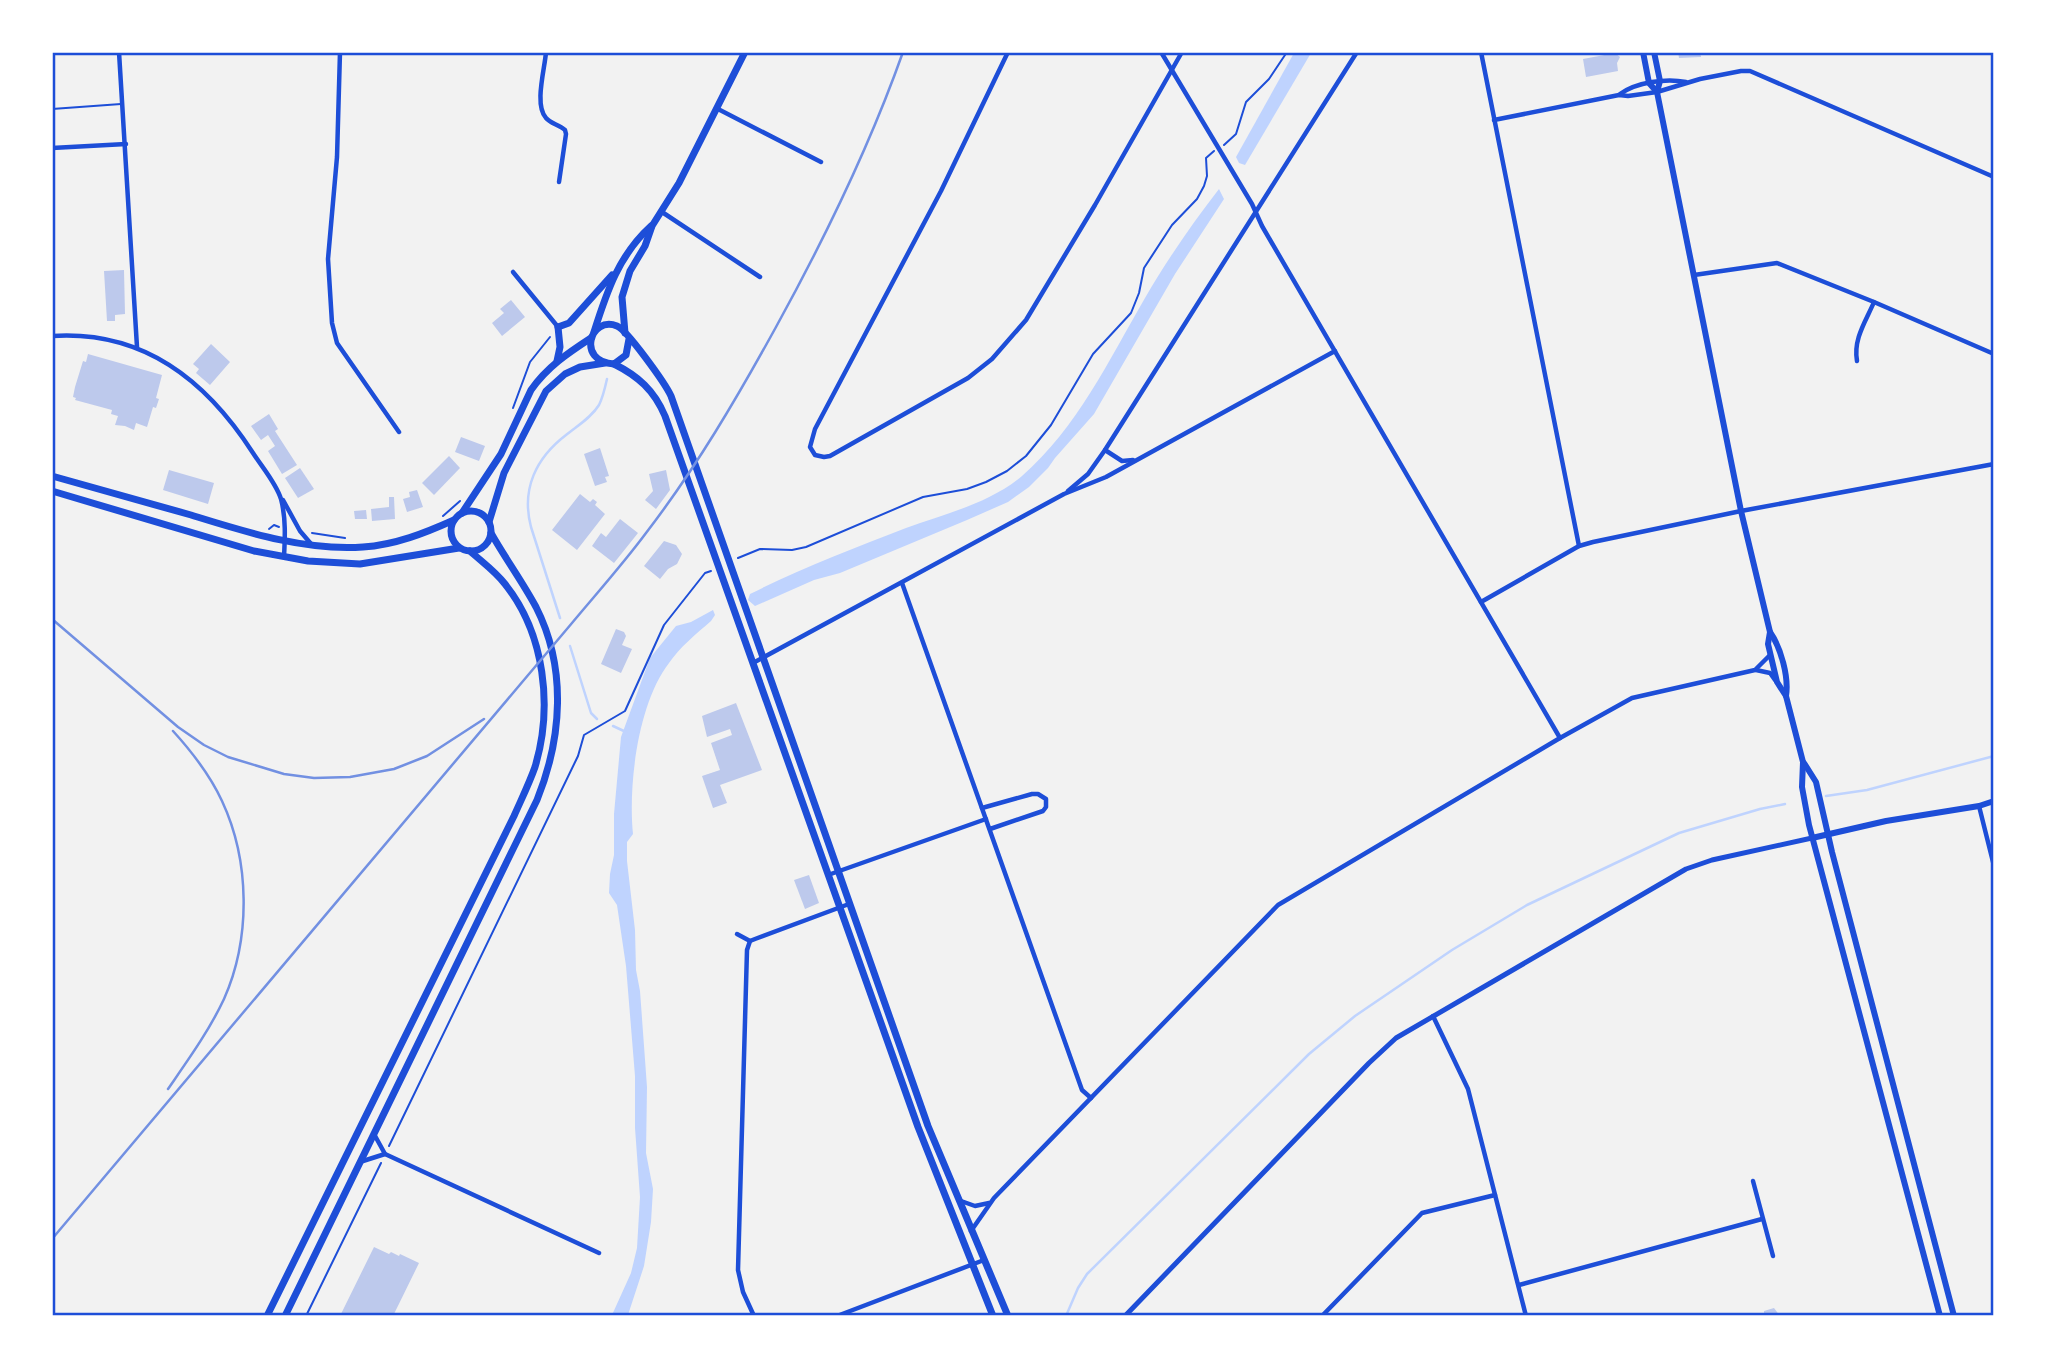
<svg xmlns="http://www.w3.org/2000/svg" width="2046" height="1368" font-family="Literata,serif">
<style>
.water{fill:#bfd3fe}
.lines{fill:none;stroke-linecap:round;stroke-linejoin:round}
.stream{stroke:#bfd3fe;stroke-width:2.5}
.building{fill:#bdc9ec}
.path{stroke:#1d4ed8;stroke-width:2}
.service{stroke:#1d4ed8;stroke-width:2}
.minor{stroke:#1d4ed8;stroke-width:4.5}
.tertiary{stroke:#1d4ed8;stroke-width:5}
.secondary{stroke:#1d4ed8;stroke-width:6}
.primary{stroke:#1d4ed8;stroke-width:7}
.trunk{stroke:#1d4ed8;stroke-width:7}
.rail{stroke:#7290e2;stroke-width:2.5}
.neatline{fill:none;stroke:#1d4ed8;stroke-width:2.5}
</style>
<rect width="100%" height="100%" fill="#f2f2f2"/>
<!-- water -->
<g class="water">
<path d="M 1294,53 L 1311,53 L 1245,165 L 1239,163 L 1236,157 Z"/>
<path d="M 1219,189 L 1224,199 L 1175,274 L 1094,414 L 1055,458 L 1048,468 L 1029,487 L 1008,502 L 967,520 L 840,573 L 814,580 L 755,606 L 748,600 L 750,594 C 800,569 854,548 906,528 C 945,514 990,503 1022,476 C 1077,428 1109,360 1145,298 C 1167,260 1192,224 1219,189 Z"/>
<path d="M 713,610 L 715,615 L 711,621 C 696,634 680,647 669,663 C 638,703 628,785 633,834 L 627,842 L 627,861 L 635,930 L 636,970 L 640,991 L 647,1087 L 646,1153 L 653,1189 L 651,1222 L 644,1266 L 628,1315 L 612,1315 L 631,1273 L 637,1248 L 640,1197 L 635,1128 L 635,1076 L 626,966 L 617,905 L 609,893 L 610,874 L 614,855 L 614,814 L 621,737 L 650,658 L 676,626 L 691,622 Z"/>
</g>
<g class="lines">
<!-- stream -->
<g class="stream">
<path d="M 560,618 L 531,527 C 521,489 536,458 566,435 C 577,426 591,418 599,405 C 603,397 605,388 607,379"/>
<path d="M 570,646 L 591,713 L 597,719"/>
<path d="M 613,726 L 626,732"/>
<path d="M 1826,796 L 1867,790 L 1994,756"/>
<path d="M 1066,1316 L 1078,1288 L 1087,1274 L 1309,1054 L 1355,1016 L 1452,950 L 1527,905 L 1679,833 L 1760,809 L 1785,804"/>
</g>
</g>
<!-- building -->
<g class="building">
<path d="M 1678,52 L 1700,52 L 1701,57 L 1679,58 Z"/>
<path d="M 1615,53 L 1620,57 L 1617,63 L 1618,71 L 1586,77 L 1583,59 Z"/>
<path d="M 124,270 L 125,314 L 115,315 L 115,321 L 107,321 L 104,271 Z"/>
<path d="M 511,300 L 525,317 L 502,336 L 492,323 L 504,313 L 500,309 Z"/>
<path d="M 211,344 L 230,362 L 210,385 L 196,373 L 199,369 L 193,364 Z"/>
<path d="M 88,354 L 162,375 L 156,398 L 159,399 L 156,408 L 153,407 L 147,427 L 136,423 L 134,430 L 125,426 L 115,425 L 119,413 L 118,416 L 111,414 L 112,410 L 75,400 L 76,398 L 73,397 L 75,387 L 83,361 L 86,362 Z"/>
<path d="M 269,414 L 278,429 L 275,431 L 297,465 L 282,474 L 268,451 L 275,446 L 268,435 L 261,440 L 251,426 Z"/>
<path d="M 461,437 L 485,446 L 479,461 L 455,452 Z"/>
<path d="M 600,448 L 609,476 L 605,477 L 607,482 L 595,486 L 584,454 Z"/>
<path d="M 449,456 L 460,468 L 434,495 L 422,483 Z"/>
<path d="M 300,468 L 314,489 L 298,498 L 285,478 Z"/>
<path d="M 169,470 L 214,483 L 208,504 L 163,490 Z"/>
<path d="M 666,470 L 670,490 L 656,509 L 645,500 L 653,491 L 649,474 Z"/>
<path d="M 417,490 L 423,507 L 407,512 L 403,499 L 410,497 L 409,492 Z"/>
<path d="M 580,494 L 590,502 L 593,499 L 597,502 L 595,505 L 605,514 L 577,550 L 552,530 Z"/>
<path d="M 389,497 L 394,497 L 395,519 L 372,521 L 371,509 L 389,507 Z"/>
<path d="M 366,510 L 367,519 L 355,519 L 354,511 Z"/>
<path d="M 620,519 L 638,533 L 614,563 L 592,546 L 601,533 L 606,537 Z"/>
<path d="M 664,541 L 676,545 L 682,554 L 677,564 L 668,569 L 660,579 L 644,566 Z"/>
<path d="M 616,629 L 624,632 L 626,636 L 622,645 L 632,649 L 621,673 L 601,664 Z"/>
<path d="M 736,703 L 762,770 L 720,785 L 727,803 L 713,808 L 702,776 L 720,770 L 711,743 L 732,735 L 730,729 L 707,737 L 702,716 Z"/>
<path d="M 809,875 L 819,903 L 805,909 L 794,880 Z"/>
<path d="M 374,1247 L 389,1254 L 391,1252 L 399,1256 L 400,1254 L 419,1263 L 393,1316 L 340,1316 Z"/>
<path d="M 1774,1308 L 1780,1316 L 1764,1316 L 1764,1311 Z"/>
</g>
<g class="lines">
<!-- path -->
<g class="path">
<path d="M 1224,145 L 1236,134 L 1246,102 L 1269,79 L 1287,52"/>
<path d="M 513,408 L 530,362 L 550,337"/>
<path d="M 443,516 L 460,501"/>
<path d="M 269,529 L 274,525 L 279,527"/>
<path d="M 312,533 L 345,538"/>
<path d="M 738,558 L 760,549 L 792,550 L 806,547 L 923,497 L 967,489 L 986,482 L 1007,471 L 1026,456 L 1051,425 L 1093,354 L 1131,313 L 1139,293 L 1144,268 L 1172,225 L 1197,199 L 1204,186 L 1207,176 L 1206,158 L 1214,151"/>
<path d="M 389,1146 L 578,756 L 584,735 L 625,711 L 664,625 L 705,573 L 711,571"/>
<path d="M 306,1316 L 381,1163"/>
</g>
<!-- service -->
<path class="service" d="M 52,109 L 121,104"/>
<!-- minor -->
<g class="minor">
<path d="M 119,52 L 137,347"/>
<path d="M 340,52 L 337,157 L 328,259 L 332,323 L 337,343 L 399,432"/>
<path d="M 546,52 C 545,68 534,105 546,118 C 550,123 559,125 565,130 L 566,134 L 559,182"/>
<path d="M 1008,52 L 941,191 L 815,429 L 810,447 L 815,455 L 824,457 L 830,456 L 968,378 L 992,359 L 1026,320 L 1095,205 L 1182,52"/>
<path d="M 1161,52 L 1252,204 L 1262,226 L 1560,738"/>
<path d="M 1481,52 L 1579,546"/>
<path d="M 1620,94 C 1637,82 1666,78 1686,82"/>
<path d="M 718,109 L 821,162"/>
<path d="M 1494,120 L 1619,95 L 1628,96 L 1657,92 L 1700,79 L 1741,71 L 1750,71 L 1994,177"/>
<path d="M 52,148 L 126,144"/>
<path d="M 662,212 L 760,277"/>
<path d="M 513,272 L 558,327"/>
<path d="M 1694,275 L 1777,263 L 1874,302 L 1994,354"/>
<path d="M 52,336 C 143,330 206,380 253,453 C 262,467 276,483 281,499 C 286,518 285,538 284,557"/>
<path d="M 1857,361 C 1853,339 1866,321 1874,302"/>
<path d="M 1105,450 L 1122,461 L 1133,460"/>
<path d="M 1068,491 L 1088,474 L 1105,450 L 1357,52"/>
<path d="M 283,500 L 300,531 L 312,545"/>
<path d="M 902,583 L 1082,1090 L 1091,1098"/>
<path d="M 1481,602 L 1579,546 L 1593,542 L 1741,511 L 1994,464"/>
<path d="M 753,663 L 1064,494 L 1106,477 L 1335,351"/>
<path d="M 1756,670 L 1770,673 L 1775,680"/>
<path d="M 1979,806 L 1994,866"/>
<path d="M 982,808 L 1032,794 L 1038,794 L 1046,799 L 1046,807 L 1043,811 L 990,829"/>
<path d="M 828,875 L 986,819"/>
<path d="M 737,934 L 750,941"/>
<path d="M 1433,1016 L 1468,1089 L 1526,1316"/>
<path d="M 374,1134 L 385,1154 L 599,1253"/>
<path d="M 363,1161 L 385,1154"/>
<path d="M 1753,1181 L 1773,1256"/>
<path d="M 961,1201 L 975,1206 L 989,1203"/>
<path d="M 971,1231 L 994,1198 L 1278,905 L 1560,738 L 1632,698 L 1755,670 L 1770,655"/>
<path d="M 1519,1285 L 1762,1219"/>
<path d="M 754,1316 L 743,1292 L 738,1270 L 747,950 L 750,941 L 755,939 L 849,904"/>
<path d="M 837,1316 L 984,1260"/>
<path d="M 1322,1316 L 1422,1213 L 1495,1195"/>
</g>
<!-- tertiary -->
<path class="tertiary" d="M 1125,1316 L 1369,1063 L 1396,1038 L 1686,869 L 1712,860 L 1812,838"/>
<!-- secondary -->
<g class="secondary">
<path d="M 1643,52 L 1649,83 L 1657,92"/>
<path d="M 1654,52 L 1660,81 L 1657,92 L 1741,511 L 1770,632 C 1781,648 1789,677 1786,696"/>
<path d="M 1770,632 L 1768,644 L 1777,682 L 1786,696 L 1803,762 L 1802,787 L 1809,825 L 1940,1316"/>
<path d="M 1804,763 L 1816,782 L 1832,852 L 1954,1316"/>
<path d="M 1812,838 L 1886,821 L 1979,806 L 1994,801"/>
</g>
<!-- primary -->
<g class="primary">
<path d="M 558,327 L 569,323 L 612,275"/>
<path d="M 594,332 C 607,291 619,255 651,226"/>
<path d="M 625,333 L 622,297 L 630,271 L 645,246 L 652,226 L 679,183 L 745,52"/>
<path d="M 267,1316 L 514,816 C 521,800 529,784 535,767 C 553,707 545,634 505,584 C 495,571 482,562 470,551"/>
<path d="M 285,1316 L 537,800 C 562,738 567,668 536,607 C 522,581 505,558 491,533"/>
</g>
<!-- trunk -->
<g class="trunk">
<path d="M 629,339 L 626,355 L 614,364 C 576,362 590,315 617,326 C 627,330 665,383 671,396 L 928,1126 L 1008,1316"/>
<path d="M 557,361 L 560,347 L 558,327"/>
<path d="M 614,364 C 638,376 654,390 665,416 L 918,1127 L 993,1316"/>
<path d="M 52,476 C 99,489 145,502 191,515 C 246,532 304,551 363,547 C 395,545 425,533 454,520"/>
<path d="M 52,491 L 254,551 L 308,561 L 360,564 L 459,548"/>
<circle cx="471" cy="531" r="20"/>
<path d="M 462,513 L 501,454 L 531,390 C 547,367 568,353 591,338"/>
<path d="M 489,522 L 504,473 L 546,391 L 565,374 L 580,367 L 605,363"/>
</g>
<!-- rail -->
<g class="rail">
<path d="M 52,619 L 178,727 L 204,745 L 228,757 L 284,774 L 314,778 L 350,777 L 394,769 L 427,756 L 484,719"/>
<path d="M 168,1089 C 188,1060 209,1031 224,999 C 251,938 250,861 222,801 C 210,775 193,753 173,731"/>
<path d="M 52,1239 L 572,623 C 597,593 623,564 646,533 C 696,468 737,398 776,327 C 825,238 869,148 903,52"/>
</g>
</g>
<!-- border -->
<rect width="2046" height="1368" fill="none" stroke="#ffffff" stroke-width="108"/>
<rect x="54" y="54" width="1938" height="1260" class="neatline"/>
</svg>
